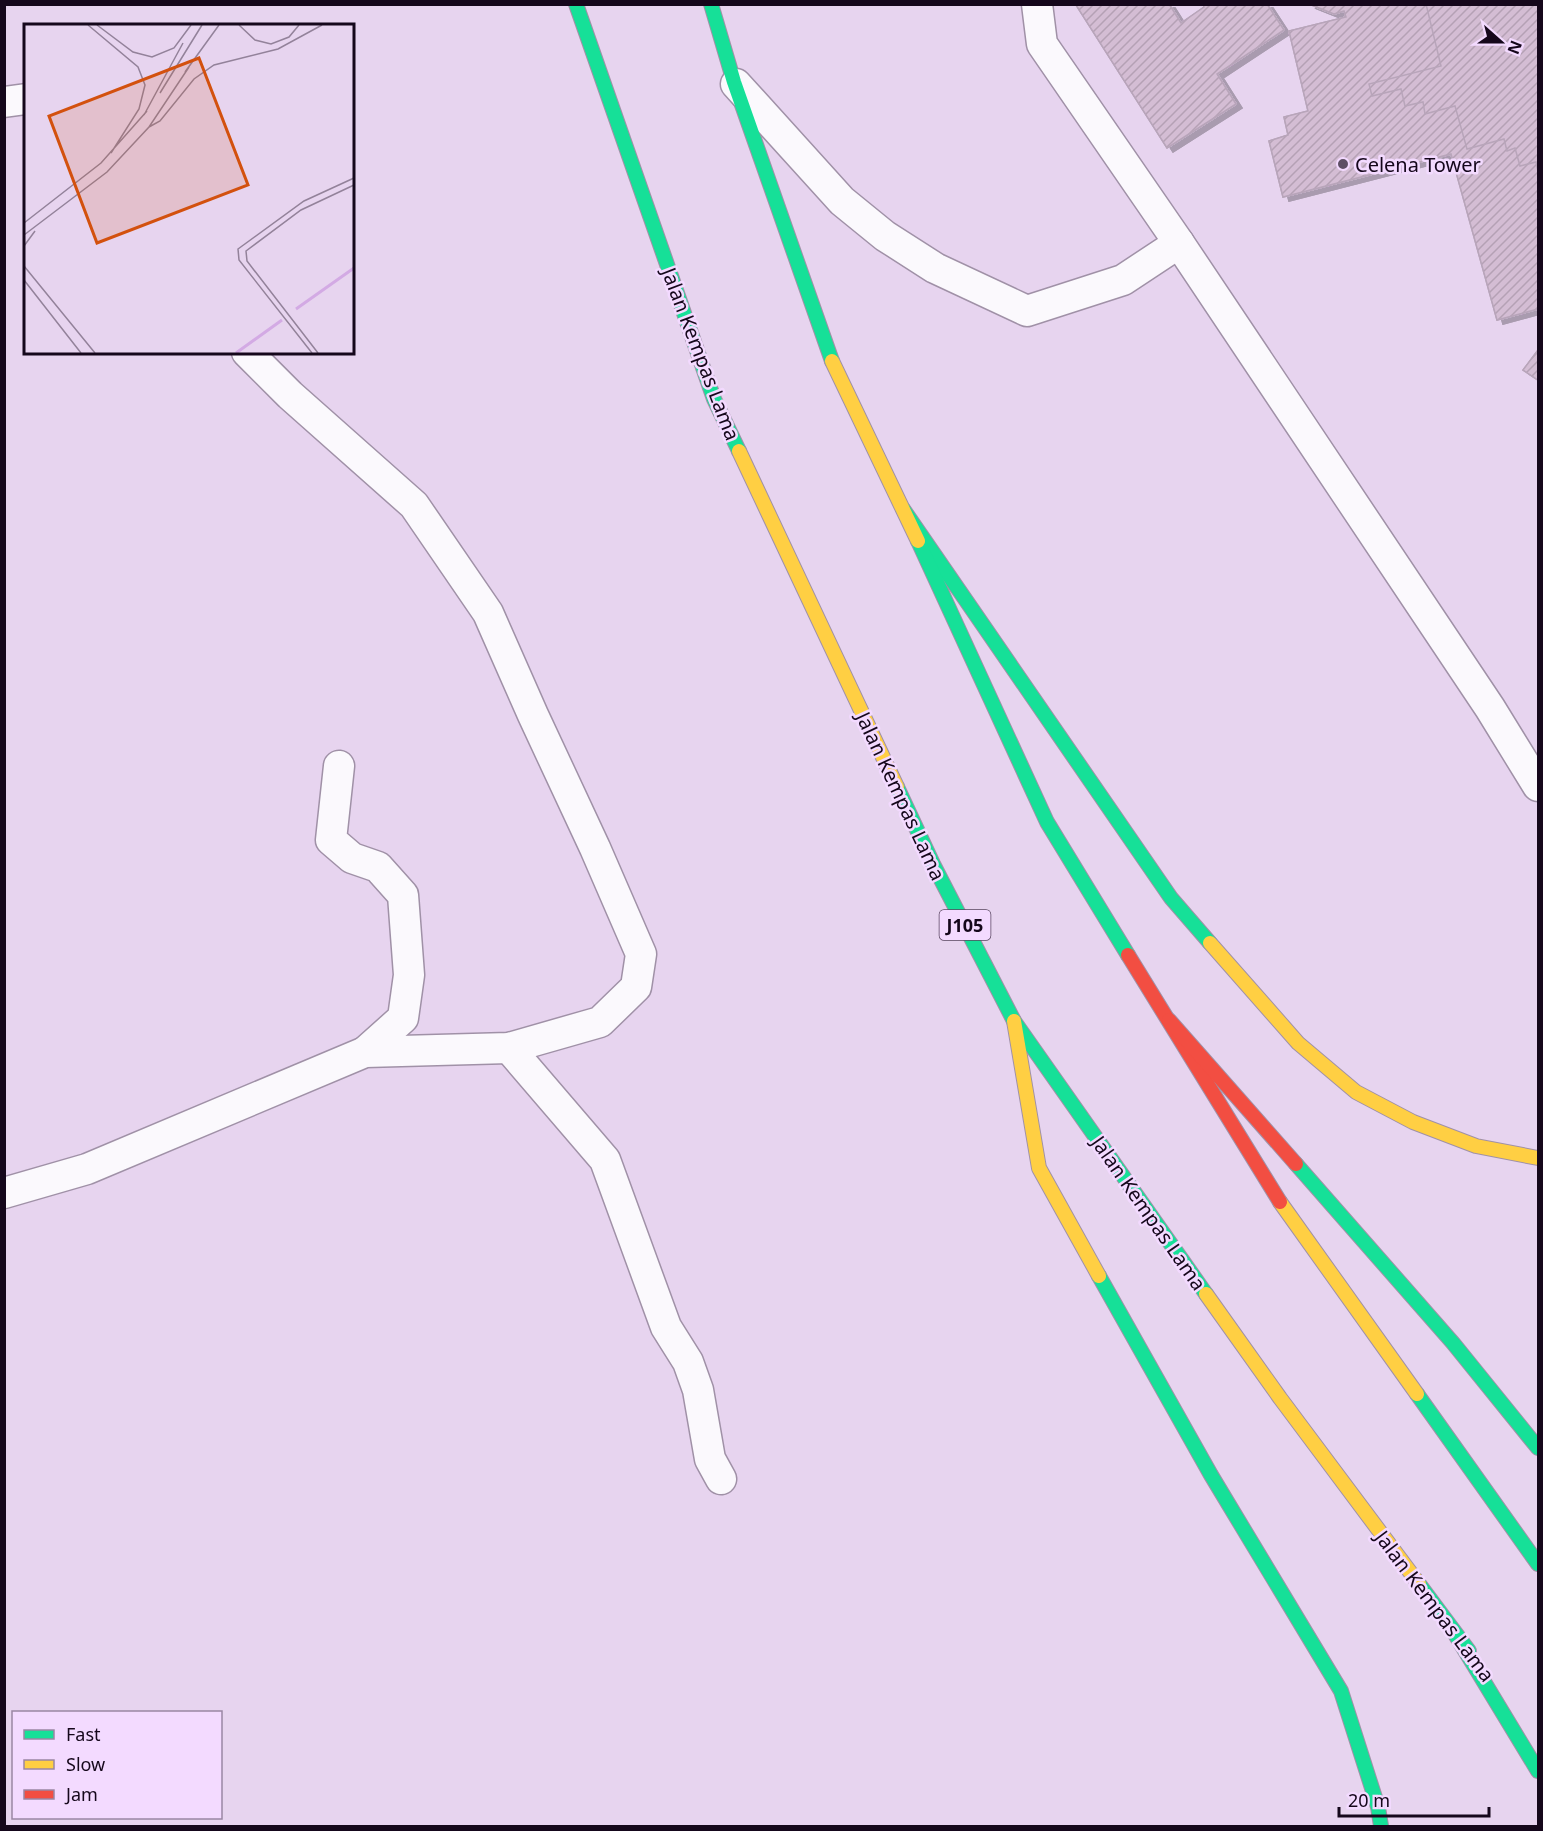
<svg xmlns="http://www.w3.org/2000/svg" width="1543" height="1831" font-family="'Noto Sans',sans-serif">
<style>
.building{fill:url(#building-hatch);stroke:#b8a5ba;stroke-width:1.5;filter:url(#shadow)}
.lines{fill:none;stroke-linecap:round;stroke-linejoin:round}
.lane-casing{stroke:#a091a7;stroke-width:33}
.fast-casing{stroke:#a091a7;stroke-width:16}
.slow-casing{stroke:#a091a7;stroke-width:16}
.jam-casing{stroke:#a091a7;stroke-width:16}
.lane{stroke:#fbf9fd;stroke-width:30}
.fast{stroke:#16e098;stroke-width:14}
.slow{stroke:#ffcf43;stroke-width:14}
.jam{stroke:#f24e42;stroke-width:14}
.poi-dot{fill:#5e4f65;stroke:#f3daff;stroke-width:2}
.labels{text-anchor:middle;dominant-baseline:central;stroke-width:5;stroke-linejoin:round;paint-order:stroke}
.shield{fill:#f3daff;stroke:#58465f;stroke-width:1.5}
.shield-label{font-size:18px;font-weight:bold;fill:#15071b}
.poi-label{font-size:20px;fill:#15071b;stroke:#f3daff;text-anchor:start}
.street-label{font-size:20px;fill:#15071b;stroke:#f3daff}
.inset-river{fill:none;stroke:#d3aae4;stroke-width:3}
.inset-road{fill:none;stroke:#93829a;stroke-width:1.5}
.view{fill:#d3510e;fill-opacity:0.15;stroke:#d3510e;stroke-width:3}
.inset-edge{fill:none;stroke:#15071b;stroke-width:3}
</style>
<defs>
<pattern id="building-hatch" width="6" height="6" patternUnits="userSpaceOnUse" patternTransform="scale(1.5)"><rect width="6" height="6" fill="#d4bdd4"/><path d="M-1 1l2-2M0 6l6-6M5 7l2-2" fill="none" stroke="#b5a1b5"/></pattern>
<filter id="shadow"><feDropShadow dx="6" dy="4" stdDeviation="0" flood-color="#0004"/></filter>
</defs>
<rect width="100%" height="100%" fill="#e7d4ef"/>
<!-- building -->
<g class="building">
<path d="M 1169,4 L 1181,23 L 1204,7 L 1203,4 L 1267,4 L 1284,30 L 1217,74 L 1236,104 L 1167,148 L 1076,5 Z"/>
<path d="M 1169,4 L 1181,23 L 1204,7 L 1203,4 L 1267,4 L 1284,30 L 1217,74 L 1236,104 L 1167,148 L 1076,5 Z"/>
<path d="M 1309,4 L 1538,4 L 1538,309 L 1497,320 L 1451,154 L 1283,197 L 1269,141 L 1288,135 L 1284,117 L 1308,111 L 1289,31 L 1346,17 L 1344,11 L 1334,14 Z"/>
<path d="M 1309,4 L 1426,4 L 1441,66 L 1369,84 L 1372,96 L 1401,89 L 1405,106 L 1423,102 L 1425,114 L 1455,106 L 1467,149 L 1504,139 L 1507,151 L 1515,148 L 1520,166 L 1536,162 L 1538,171 L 1538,309 L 1497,320 L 1451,154 L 1283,197 L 1269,141 L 1288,135 L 1284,117 L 1308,111 L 1289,31 L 1346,17 L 1344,11 L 1334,14 Z"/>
<path d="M 1538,350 L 1538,380 L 1523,370 Z"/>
<path d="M 1538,350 L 1538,380 L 1523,370 Z"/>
</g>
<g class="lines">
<defs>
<g id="lane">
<path d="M 1037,4 L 1042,44 L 1179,243 L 1490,708 L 1538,786"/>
<path d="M 736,84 L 842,201 L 885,236 L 935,268 L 1027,311 L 1123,280 L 1179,243"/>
<path d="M 4,102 L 26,99"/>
<path d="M 339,766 L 331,840 L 352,858 L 378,867 L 403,895 L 409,975 L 403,1018 L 365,1052"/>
<path d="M 509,1048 L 605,1160 L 666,1327 L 688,1362 L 698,1390 L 710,1459 L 721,1479"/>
<path d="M 4,1193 L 87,1169 L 365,1052 L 509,1048 L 600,1022 L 636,987 L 641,954 L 595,848 L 533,715 L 488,613 L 414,505 L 290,395 L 247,352"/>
</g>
<g id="fast">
<path d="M 576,4 L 714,399 L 739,451"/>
<path d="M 711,4 L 734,82 L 832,361"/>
<path d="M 903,509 L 1171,898 L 1210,943"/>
<path d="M 918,541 L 1047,822 L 1128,955"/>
<path d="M 897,787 L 933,864 L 1014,1021 L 1206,1294"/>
<path d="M 1296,1164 L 1453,1343 L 1538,1448"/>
<path d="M 1099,1276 L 1211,1475 L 1341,1691 L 1378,1807 L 1381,1826"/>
<path d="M 1417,1394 L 1538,1564"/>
<path d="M 1419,1584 L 1469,1651"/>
<path d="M 1452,1629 L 1538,1771"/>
</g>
<g id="slow">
<path d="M 832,361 L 918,541"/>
<path d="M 739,451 L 897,787"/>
<path d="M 1210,943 L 1298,1043 L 1356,1092 L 1413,1122 L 1476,1146 L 1538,1158"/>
<path d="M 1014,1021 L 1039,1168 L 1099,1276"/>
<path d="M 1280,1202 L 1417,1394"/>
<path d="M 1206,1294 L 1280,1398 L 1419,1584"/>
</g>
<g id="jam">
<path d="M 1128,955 L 1280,1202"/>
<path d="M 1169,1020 L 1296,1164"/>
</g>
</defs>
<!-- lane casing -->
<use href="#lane" class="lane-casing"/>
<!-- fast casing -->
<use href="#fast" class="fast-casing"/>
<!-- slow casing -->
<use href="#slow" class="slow-casing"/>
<!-- jam casing -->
<use href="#jam" class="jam-casing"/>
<!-- lane -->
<use href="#lane" class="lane"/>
<!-- fast -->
<use href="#fast" class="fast"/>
<!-- slow -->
<use href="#slow" class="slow"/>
<!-- jam -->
<use href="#jam" class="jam"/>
</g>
<!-- markers -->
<circle class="poi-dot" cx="1343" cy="164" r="6"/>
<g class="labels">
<!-- shield labels -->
<rect class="shield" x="939.5" y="910" width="51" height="30" rx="4.5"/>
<g class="shield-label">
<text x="965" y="925">J105</text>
</g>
<!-- poi labels -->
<g class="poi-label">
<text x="1355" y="164">Celena Tower</text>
</g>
<!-- street labels -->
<g class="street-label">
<text transform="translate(701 354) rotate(69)">Jalan Kempas Lama</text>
<text transform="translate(901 796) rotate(65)">Jalan Kempas Lama</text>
<text transform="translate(1149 1213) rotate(55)">Jalan Kempas Lama</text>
<text transform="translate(1435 1606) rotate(53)">Jalan Kempas Lama</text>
</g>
</g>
<!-- overview -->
<g transform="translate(24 24)">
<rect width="330" height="330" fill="#e7d4ef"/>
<path class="inset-river" d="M 272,285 L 330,244M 212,329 L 258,296"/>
<path class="inset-road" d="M 64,1 L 114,43 L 121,61 L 115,85 L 87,129M 73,1 L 109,28 L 128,33 L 150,24 L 167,1M 215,1 L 231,16 L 247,20 L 265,13 L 275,1M 161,48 L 195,1M 136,69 L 178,1M 120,91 L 159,19M 125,103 L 136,97 L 170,55 L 190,41 L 254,25 L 298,1M 0,199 L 77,139 L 123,87M 0,211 L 83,148 L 125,103 L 165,43M 0,222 L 11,207M 0,242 L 71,329M 0,256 L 57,329M 288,329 L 215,236 L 214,225 L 280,177 L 330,154M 294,329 L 223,237 L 222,227 L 277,186 L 330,161"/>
<path class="view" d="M 175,34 L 224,161 L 73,219 L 25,92 Z"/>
<rect width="330" height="330" class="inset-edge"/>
</g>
<!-- border -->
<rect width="1543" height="1831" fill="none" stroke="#15071b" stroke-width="12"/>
<!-- legend -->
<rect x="12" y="1711" width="210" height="108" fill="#f3daff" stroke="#9a86a4" stroke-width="1.5"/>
<rect x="24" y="1730" width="30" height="9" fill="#16e098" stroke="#9a86a4" stroke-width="1.5"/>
<text x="66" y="1741" font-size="18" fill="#15071b">Fast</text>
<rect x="24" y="1760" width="30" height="9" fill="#ffcf43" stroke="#9a86a4" stroke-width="1.5"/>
<text x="66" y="1771" font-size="18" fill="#15071b">Slow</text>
<rect x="24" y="1790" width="30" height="9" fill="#f24e42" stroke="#9a86a4" stroke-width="1.5"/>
<text x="66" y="1801" font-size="18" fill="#15071b">Jam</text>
<!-- north arrow -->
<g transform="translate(1501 42) rotate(111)" stroke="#f3daff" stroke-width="4.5" paint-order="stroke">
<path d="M0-4.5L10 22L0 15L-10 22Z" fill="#15071b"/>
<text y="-9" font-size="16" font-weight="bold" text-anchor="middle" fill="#15071b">N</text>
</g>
<!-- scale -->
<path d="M1339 1807v9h150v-9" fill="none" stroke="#15071b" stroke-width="3"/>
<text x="1348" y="1807" font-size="18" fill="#15071b" stroke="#f3daff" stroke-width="4.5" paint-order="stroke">20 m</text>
</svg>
